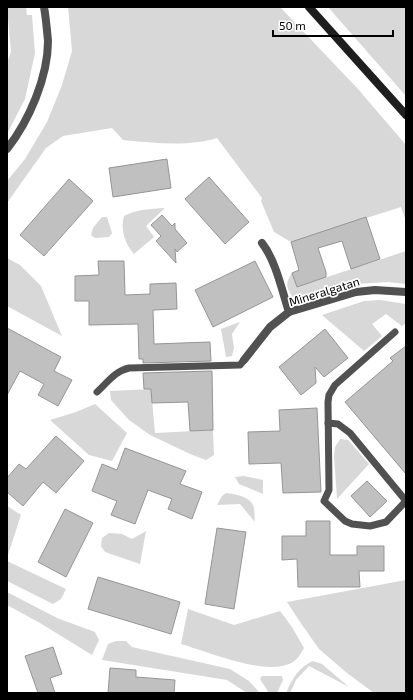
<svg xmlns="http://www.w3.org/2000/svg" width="413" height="700" font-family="'Exo 2',sans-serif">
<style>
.green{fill:#d8d8d8}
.building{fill:#c0c0c0;stroke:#959595}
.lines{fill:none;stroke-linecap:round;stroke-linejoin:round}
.service{stroke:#515151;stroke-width:7}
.minor{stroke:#515151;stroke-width:8}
.secondary{stroke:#1e1e1e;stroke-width:8}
.labels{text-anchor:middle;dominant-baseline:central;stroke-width:3.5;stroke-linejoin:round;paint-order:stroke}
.street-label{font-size:12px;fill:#000;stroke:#fff}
</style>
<rect width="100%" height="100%" fill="#fff"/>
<!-- green -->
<g class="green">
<path d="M 7,7 L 26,7 L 27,15 L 32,15 L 35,53 L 25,99 L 7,134 L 7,63 L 11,52 Z"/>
<path d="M 68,7 L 280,7 L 358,89 L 406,145 L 406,221 L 401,207 L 291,242 L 274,232 L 261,201 L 262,198 L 217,138 C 189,147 153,143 123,140 L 112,128 L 63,136 L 46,148 L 7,203 L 7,181 L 25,159 L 47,122 L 62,85 L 72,51 Z"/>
<path d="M 328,7 L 406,7 L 406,96 Z"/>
<path d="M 165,208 L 146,226 L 154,237 L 134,254 C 125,244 120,229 124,216 C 136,209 151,209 165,208 Z"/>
<path d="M 102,217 L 107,217 L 112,233 L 109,237 L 95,238 L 91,235 L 93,228 Z"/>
<path d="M 406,251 L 406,284 L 388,282 L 356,284 L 303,301 L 294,299 C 287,288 284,284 292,273 L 297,287 Z"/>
<path d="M 7,258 L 20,265 L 41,286 L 62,336 L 7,306 Z"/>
<path d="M 380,300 L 406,304 L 406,323 L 402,326 L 386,314 L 372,324 L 382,336 L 364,351 L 322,315 L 364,301 Z"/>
<path d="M 240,322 L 232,334 L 234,348 L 232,356 L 226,357 L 221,329 Z"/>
<path d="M 151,389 L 155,433 L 213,430 L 214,455 L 206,460 L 190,454 L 150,435 L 129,420 L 111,400 L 110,391 Z"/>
<path d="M 95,404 L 127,433 L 112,461 L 89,455 L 50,420 L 76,412 Z"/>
<path d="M 340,439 L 348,440 L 369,464 L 337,499 L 334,456 L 335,447 Z"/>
<path d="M 244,476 L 263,480 L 263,494 L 239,484 L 235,477 Z"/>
<path d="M 226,493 C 236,494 252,497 254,508 C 255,513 254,518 255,522 L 240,504 L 217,505 L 222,496 Z"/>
<path d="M 7,506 L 21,515 L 7,558 Z"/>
<path d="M 146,531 L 140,564 L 105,552 L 101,546 L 102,538 L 109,533 L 122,534 L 132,539 Z"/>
<path d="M 7,561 L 66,589 L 61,599 L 53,604 L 7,581 Z"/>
<path d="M 406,580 L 406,693 L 374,693 L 347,673 L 319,649 L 300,622 L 287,602 Z"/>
<path d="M 7,592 L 57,618 L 95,632 L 99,640 L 92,655 L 40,623 L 7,605 Z"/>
<path d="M 188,609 L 234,625 L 280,611 L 292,627 L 304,648 C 300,655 297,661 289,664 C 263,675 208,652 181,644 Z"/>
<path d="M 116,641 L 126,641 L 132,647 L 230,669 L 249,681 L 259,692 L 247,693 L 227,680 L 102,660 L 108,644 Z"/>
<path d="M 313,661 L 322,664 L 349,687 L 309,666 L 296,680 L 290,693 L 286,693 C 292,679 299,667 313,661 Z"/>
<path d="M 262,676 L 282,676 L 283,680 L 277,693 L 269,693 L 260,679 Z"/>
</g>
<!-- building -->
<g class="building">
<path d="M 167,159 L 171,188 L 113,197 L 109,168 Z"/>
<path d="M 209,177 L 249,222 L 225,244 L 185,199 Z"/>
<path d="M 69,179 L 93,201 L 44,256 L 20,235 Z"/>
<path d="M 162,215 L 172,226 L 175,223 L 175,229 L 187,243 L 177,252 L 175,249 L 176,263 L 156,241 L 161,236 L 151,225 Z"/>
<path d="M 366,217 L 380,259 L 351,269 L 342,241 L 318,248 L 326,272 L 326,277 L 297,287 L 292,273 L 299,270 L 291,242 Z"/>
<path d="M 98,261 L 124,261 L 125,295 L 150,294 L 150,284 L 176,283 L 177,309 L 153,310 L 154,344 L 210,342 L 211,361 L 143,363 L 143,359 L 139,359 L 138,324 L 89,325 L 89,301 L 75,301 L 75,276 L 99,275 Z"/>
<path d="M 255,261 L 273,297 L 213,327 L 195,290 Z"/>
<path d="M 7,328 L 61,357 L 54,371 L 72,380 L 58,406 L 38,395 L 44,384 L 20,371 L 7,395 Z"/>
<path d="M 325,329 L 348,358 L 324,377 L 315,367 L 316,383 L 301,395 L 279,367 Z"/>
<path d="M 406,346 L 406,474 L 345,402 L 393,361 L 390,358 Z"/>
<path d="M 212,371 L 213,430 L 190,431 L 188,402 L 152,403 L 151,389 L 144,389 L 143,373 Z"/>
<path d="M 317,408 L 321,492 L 283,493 L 281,463 L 249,464 L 248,432 L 280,431 L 279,410 Z"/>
<path d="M 56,436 L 84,461 L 56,493 L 43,482 L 23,506 L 7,492 L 7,478 L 19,464 L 26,469 Z"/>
<path d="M 125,448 L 186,471 L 180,484 L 202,492 L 192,519 L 168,509 L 172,499 L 148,490 L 135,524 L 111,515 L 117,501 L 92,491 L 102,464 L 117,470 Z"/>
<path d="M 367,481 L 387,501 L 370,517 L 351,496 Z"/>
<path d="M 65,509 L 93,523 L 66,577 L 38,562 Z"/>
<path d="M 306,521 L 330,521 L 330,555 L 357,555 L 357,546 L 384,546 L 384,571 L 359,571 L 360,587 L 298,587 L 297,559 L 282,560 L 282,536 L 306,536 Z"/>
<path d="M 217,528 L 246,532 L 234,609 L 205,604 Z"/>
<path d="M 98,577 L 180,602 L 171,634 L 88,609 Z"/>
<path d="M 53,647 L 62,674 L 50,678 L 55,693 L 38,693 L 25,656 Z"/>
<path d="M 110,668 L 136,670 L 136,677 L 175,680 L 174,693 L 108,693 Z"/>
</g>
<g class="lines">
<!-- service -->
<g class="service">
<path d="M 395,332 L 335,385 L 329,395 L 328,402 L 329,490 L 324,501 L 345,521 L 352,524 L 370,526 L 386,522 L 406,501"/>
<path d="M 97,392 C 107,383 115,371 129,368 L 240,365 L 244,360"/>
<path d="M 328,423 L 338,424 L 350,433 L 406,501"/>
</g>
<!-- minor -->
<g class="minor">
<path d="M 7,149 C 29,121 48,77 48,41 C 47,30 46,18 44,7"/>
<path d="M 262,243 C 276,261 282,291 289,312"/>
<path d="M 244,360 L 270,327 L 289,312 L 356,292 L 375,290 L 406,292"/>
</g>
<!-- secondary -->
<path class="secondary" d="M 309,7 L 406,115"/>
</g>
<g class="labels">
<!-- street labels -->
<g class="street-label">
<text transform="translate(324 291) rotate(-17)">Mineralgatan</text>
</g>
</g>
<!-- border -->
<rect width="413" height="700" fill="none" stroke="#000000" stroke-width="16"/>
<!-- scale -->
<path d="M273 30v6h120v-6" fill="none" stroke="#000000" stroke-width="2"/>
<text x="279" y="30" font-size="12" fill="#000000" stroke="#ffffff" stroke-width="3" paint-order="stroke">50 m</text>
</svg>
